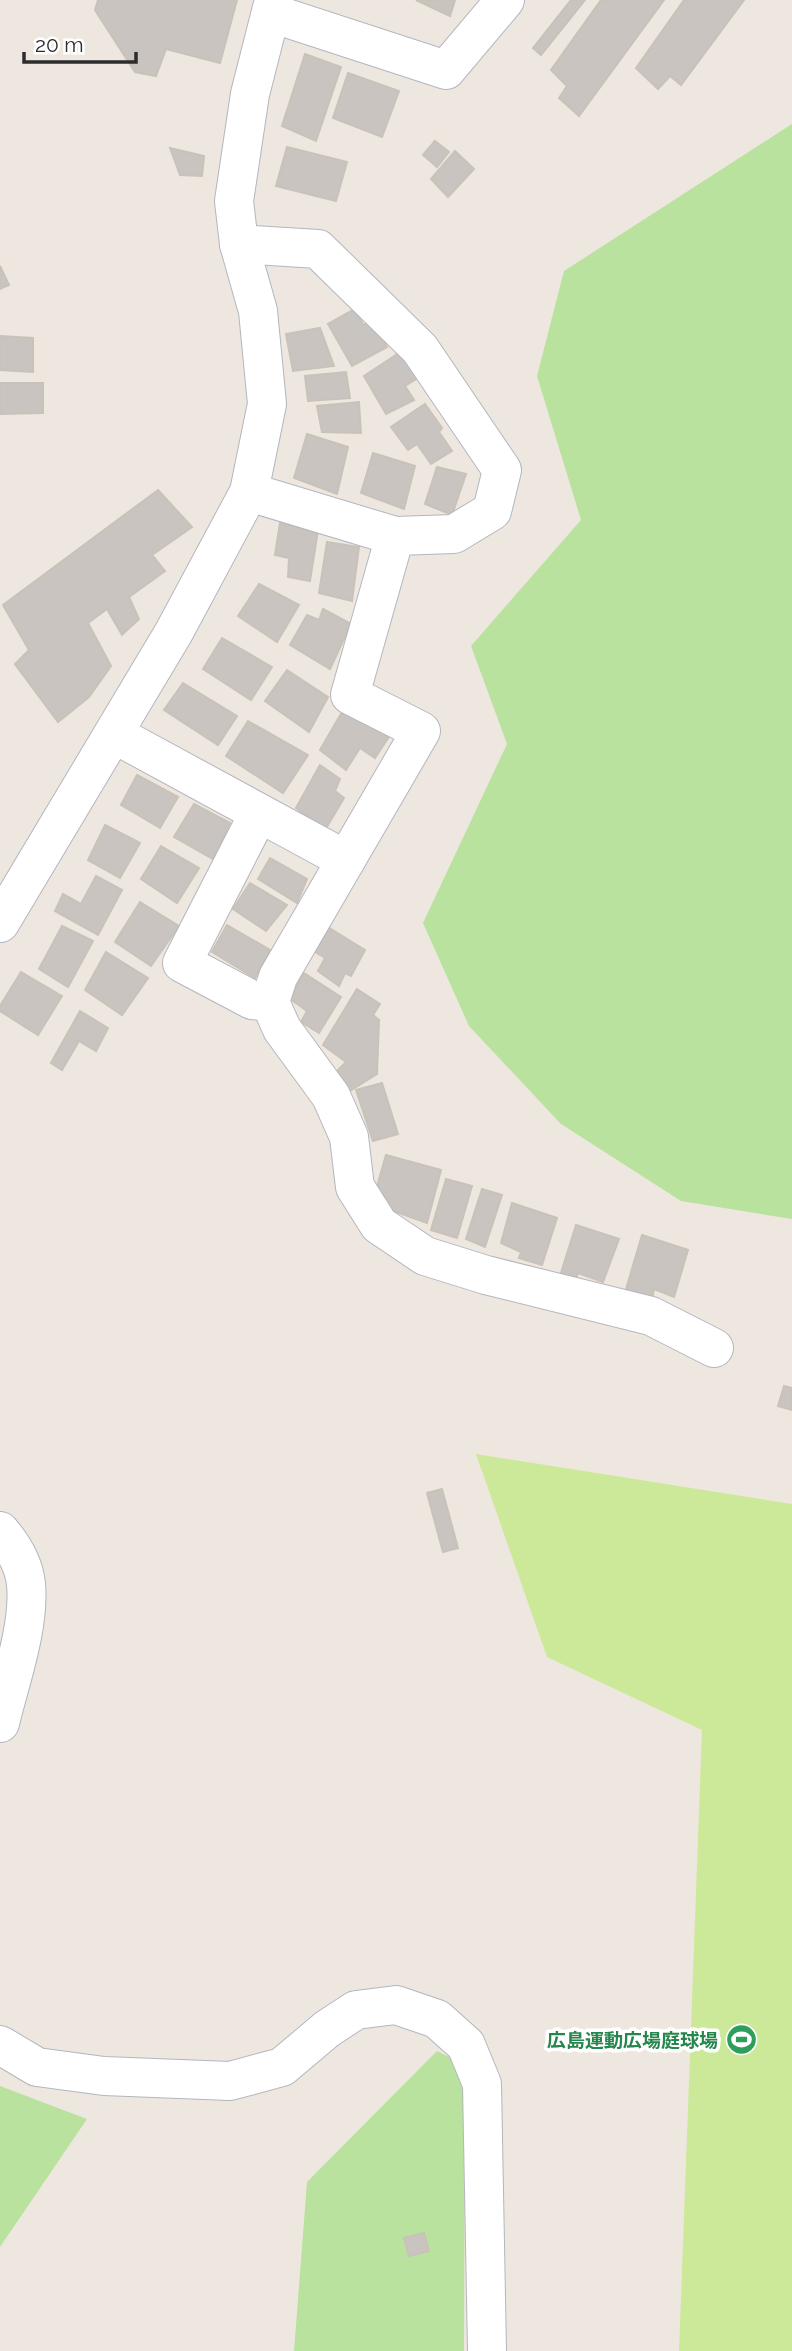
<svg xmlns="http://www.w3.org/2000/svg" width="792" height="2351" font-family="Raleway,'Noto Sans JP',sans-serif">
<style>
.green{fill:#b9e29e}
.pitch{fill:#cce99a}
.building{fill:#c9c4bf;stroke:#c9c2b9;stroke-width:2}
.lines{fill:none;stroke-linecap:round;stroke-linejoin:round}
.minor-casing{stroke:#b3b6bf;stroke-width:40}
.minor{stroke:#fff;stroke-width:38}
.labels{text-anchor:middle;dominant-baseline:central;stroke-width:7;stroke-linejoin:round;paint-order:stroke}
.leisure-label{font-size:19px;font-weight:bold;fill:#27864d;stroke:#fff;text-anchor:end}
</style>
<rect width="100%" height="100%" fill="#eee7df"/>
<!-- green -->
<g class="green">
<path d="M 792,124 L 792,1219 L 681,1201 L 561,1124 L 469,1026 L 423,923 L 507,744 L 471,646 L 581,520 L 537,376 L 564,271 Z"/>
<path d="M 437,2051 L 451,2058 L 465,2087 L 464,2351 L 294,2351 L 307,2182 Z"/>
<path d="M 0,2086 L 87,2119 L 0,2247 Z"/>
</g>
<!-- pitch -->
<path class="pitch" d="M 476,1454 L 792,1504 L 792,2351 L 679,2351 L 702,1730 L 547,1657 Z"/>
<!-- building -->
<g class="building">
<path d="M 98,0 L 237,0 L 220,63 L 166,49 L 156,76 L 135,72 L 95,10 Z"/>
<path d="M 416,0 L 455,0 L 450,16 Z"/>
<path d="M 571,0 L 585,0 L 541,55 L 533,48 Z"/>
<path d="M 601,0 L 664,0 L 579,116 L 559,98 L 567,86 L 551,70 Z"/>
<path d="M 684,0 L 744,0 L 681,85 L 670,76 L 658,89 L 636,68 Z"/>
<path d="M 305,54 L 341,67 L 316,141 L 282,126 Z"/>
<path d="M 348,73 L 399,91 L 382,137 L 333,118 Z"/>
<path d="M 435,141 L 449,152 L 437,167 L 423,155 Z"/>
<path d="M 287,147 L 347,162 L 336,201 L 276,186 Z"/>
<path d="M 170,148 L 204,156 L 202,176 L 180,175 Z"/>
<path d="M 455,151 L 474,169 L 448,197 L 431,179 Z"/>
<path d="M 0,266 L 9,285 L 0,289 Z"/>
<path d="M 355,309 L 363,325 L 372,321 L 387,347 L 352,366 L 328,324 Z"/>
<path d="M 320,328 L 334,366 L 293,371 L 286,334 Z"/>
<path d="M 0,336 L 33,338 L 33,372 L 0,370 Z"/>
<path d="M 402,351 L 418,378 L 405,386 L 414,400 L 386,414 L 364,376 Z"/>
<path d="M 346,372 L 350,398 L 308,401 L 305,376 Z"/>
<path d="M 0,383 L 43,383 L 43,413 L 0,414 Z"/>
<path d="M 359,402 L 361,433 L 322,432 L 317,406 Z"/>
<path d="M 425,404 L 442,428 L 439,432 L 452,451 L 431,464 L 417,444 L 408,450 L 391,427 Z"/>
<path d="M 307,434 L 348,447 L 337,494 L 294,478 Z"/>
<path d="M 373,453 L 415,466 L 404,509 L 361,493 Z"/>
<path d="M 437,467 L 466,474 L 452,515 L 425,504 Z"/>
<path d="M 158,490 L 192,527 L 152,555 L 165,571 L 129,597 L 139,619 L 122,635 L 107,609 L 88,623 L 111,666 L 89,697 L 58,722 L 15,664 L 29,650 L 3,605 Z"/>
<path d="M 280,523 L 318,530 L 310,581 L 288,577 L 289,558 L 275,555 Z"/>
<path d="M 327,542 L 359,547 L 352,601 L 319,593 Z"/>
<path d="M 259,584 L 299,605 L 277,642 L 238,616 Z"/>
<path d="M 323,609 L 351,624 L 330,669 L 290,645 L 307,615 L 319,620 Z"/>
<path d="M 222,638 L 272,667 L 251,700 L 203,669 Z"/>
<path d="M 287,670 L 328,697 L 309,732 L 265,701 Z"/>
<path d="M 183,683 L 237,716 L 218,745 L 164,710 Z"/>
<path d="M 346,705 L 392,732 L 375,758 L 360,748 L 346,770 L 320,750 Z"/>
<path d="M 248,721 L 308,755 L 283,793 L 226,756 Z"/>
<path d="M 320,765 L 340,779 L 335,791 L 344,798 L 325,830 L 296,808 Z"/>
<path d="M 137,775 L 178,797 L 160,828 L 121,805 Z"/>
<path d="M 194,804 L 230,823 L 213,859 L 174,837 Z"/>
<path d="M 105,825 L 140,843 L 120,878 L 88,860 Z"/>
<path d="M 161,846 L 199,868 L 177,903 L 141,879 Z"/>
<path d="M 270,858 L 307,879 L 297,903 L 258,879 Z"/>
<path d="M 96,876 L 122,890 L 98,935 L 55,911 L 63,894 L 81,904 Z"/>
<path d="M 250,883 L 287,905 L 266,931 L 233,909 Z"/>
<path d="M 140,902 L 179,926 L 151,966 L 115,942 Z"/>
<path d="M 323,924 L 365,950 L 351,976 L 345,973 L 339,986 L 318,971 L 325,958 L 309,948 Z"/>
<path d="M 227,925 L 270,950 L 255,978 L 212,952 Z"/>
<path d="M 62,926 L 93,941 L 68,987 L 39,969 Z"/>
<path d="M 106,952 L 148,978 L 122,1015 L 85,990 Z"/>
<path d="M 21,972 L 62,996 L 38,1035 L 0,1011 L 0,1006 Z"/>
<path d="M 304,973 L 341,997 L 319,1033 L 301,1022 L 307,1011 L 289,998 Z"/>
<path d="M 357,989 L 380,1004 L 373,1015 L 379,1020 L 377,1074 L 345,1094 L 337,1071 L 346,1062 L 323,1045 Z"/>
<path d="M 80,1011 L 108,1028 L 96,1051 L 79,1041 L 62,1070 L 51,1063 Z"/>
<path d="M 382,1083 L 398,1134 L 373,1141 L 356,1090 Z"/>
<path d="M 386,1155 L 441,1170 L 427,1223 L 379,1206 L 374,1197 Z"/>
<path d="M 446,1179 L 472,1186 L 457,1238 L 431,1230 Z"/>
<path d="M 482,1189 L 502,1195 L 485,1247 L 466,1239 Z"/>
<path d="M 512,1203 L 557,1218 L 542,1265 L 519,1258 L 521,1252 L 501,1243 Z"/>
<path d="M 576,1225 L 619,1239 L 603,1282 L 578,1273 L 576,1279 L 561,1273 Z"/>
<path d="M 642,1235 L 688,1250 L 674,1297 L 654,1289 L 651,1305 L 624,1296 Z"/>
<path d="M 784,1386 L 792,1388 L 792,1410 L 778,1406 Z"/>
<path d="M 442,1489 L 458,1548 L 443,1552 L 427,1493 Z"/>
<path d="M 424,2233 L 429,2251 L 409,2256 L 404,2238 Z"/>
</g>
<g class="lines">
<defs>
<g id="minor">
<path d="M 271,13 L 446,70 L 505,0"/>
<path d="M 239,244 L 318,249 L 420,349 L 502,470 L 492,511 L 454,534 L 395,536 L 249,492"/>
<path d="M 395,536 L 350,695 L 421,731 L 278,977 L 270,1002 L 282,1029 L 331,1096 L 349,1137 L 355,1187 L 379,1225 L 425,1256 L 486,1275 L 651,1316 L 714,1348"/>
<path d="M 114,734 L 346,860"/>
<path d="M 259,813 L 182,963 L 252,1000 L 270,1002"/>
<path d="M 0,923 L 174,632 L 249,492 L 267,404 L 258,311 L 239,244 L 234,201 L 250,94 L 274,0"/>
<path d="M 0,1531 C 12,1545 24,1564 26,1584 C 30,1627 10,1681 0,1723"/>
<path d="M 0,2045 L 37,2067 L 104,2076 L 230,2081 L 282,2067 L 327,2029 L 356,2010 L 396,2005 L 437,2019 L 466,2045 L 482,2084 L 487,2351"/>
</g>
</defs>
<!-- minor casing -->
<use href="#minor" class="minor-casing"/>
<!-- minor -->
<use href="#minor" class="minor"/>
</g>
<!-- icons -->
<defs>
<symbol id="stadium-disc" viewBox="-11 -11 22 22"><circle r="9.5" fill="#2e9e5b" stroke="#fff"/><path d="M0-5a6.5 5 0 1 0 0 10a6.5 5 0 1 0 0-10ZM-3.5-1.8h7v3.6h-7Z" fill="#fff"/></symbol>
</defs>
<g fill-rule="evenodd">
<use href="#stadium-disc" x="724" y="2022" width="35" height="35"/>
</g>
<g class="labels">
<!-- leisure labels -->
<g class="leisure-label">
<text x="718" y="2040">広島運動広場庭球場</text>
</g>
</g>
<!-- scale -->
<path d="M24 52v10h112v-10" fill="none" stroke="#2d2d2d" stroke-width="3.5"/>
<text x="35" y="52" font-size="21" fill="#2d2d2d" stroke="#ffffff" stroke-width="5" paint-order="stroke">20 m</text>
</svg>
